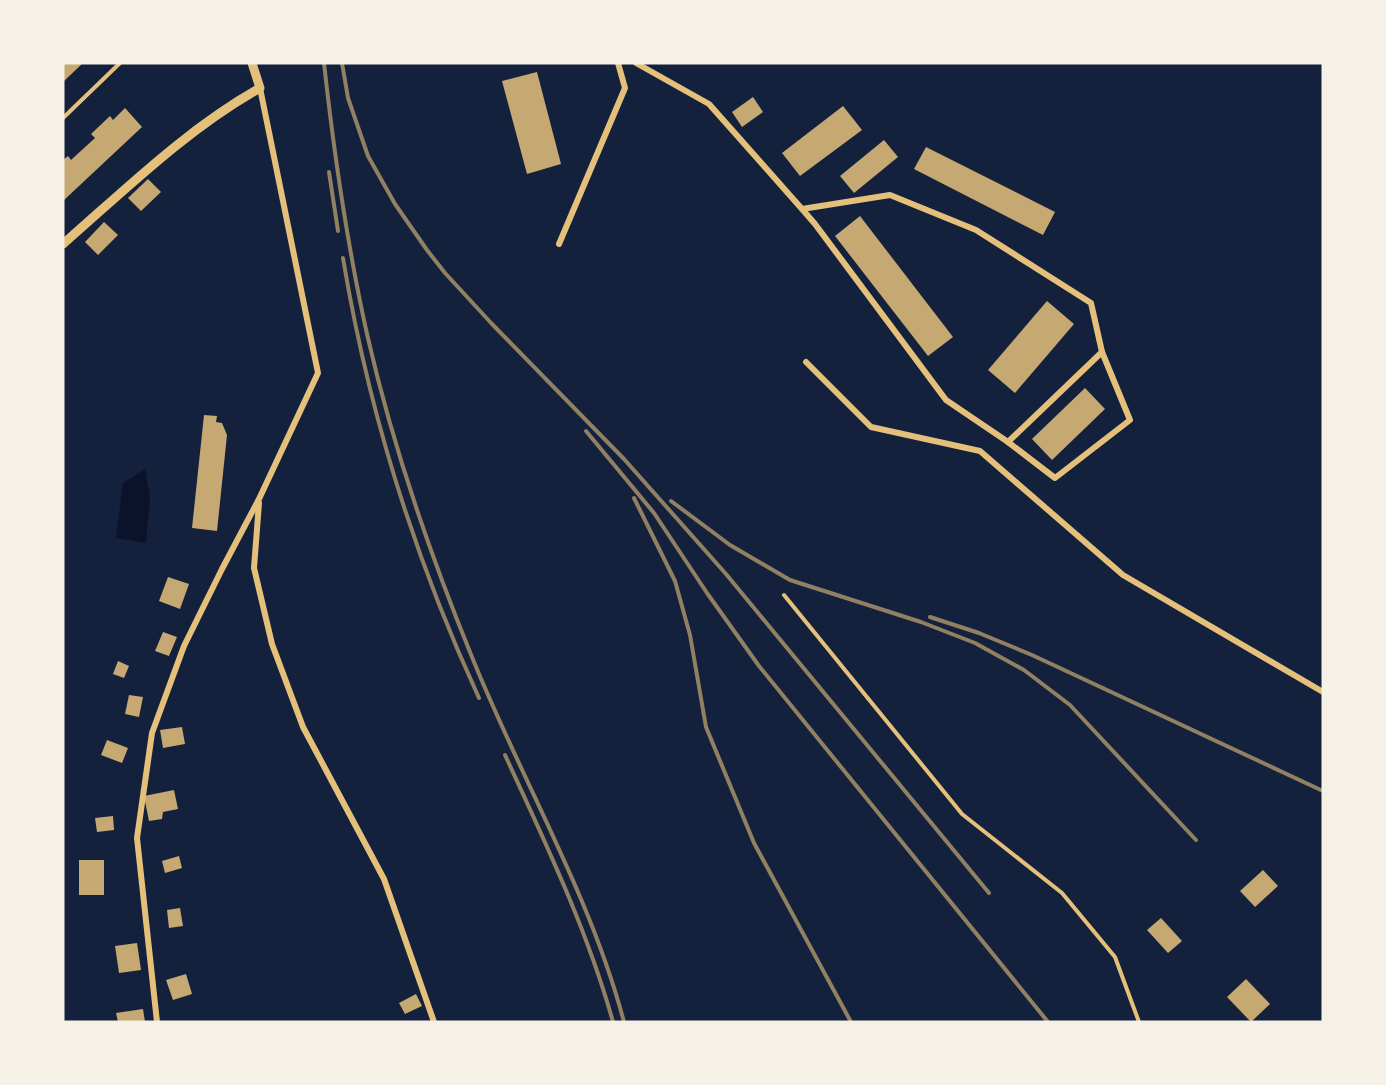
<svg xmlns="http://www.w3.org/2000/svg" width="1386" height="1085" font-family="Overpass,sans-serif">
<style>
.water{fill:#0b132b}
.building{fill:#c6a872}
.lines{fill:none;stroke-linecap:round;stroke-linejoin:round}
.service{stroke:#e5c07b;stroke-width:4}
.minor{stroke:#e5c07b;stroke-width:6}
.tertiary{stroke:#e5c07b;stroke-width:9}
.rail{stroke:#918062;stroke-width:4}
</style>
<rect width="100%" height="100%" fill="#14213d"/>
<!-- water -->
<path class="water" d="M 145,469 L 150,498 L 146,543 L 116,538 L 123,483 Z"/>
<!-- building -->
<g class="building">
<path d="M 63,63 L 83,63 L 63,82 Z"/>
<path d="M 537,72 L 561,164 L 527,174 L 502,81 Z"/>
<path d="M 753,97 L 763,112 L 742,127 L 732,112 Z"/>
<path d="M 843,106 L 862,130 L 800,176 L 782,153 Z"/>
<path d="M 125,108 L 142,127 L 63,201 L 63,160 L 68,156 L 71,160 L 95,138 L 91,134 L 110,116 L 113,120 Z"/>
<path d="M 884,140 L 898,157 L 854,193 L 840,176 Z"/>
<path d="M 926,147 L 1055,212 L 1043,235 L 914,169 Z"/>
<path d="M 148,179 L 161,192 L 141,211 L 128,198 Z"/>
<path d="M 860,216 L 953,337 L 928,356 L 835,236 Z"/>
<path d="M 104,222 L 118,235 L 98,255 L 85,242 Z"/>
<path d="M 1047,301 L 1074,324 L 1015,393 L 988,370 Z"/>
<path d="M 1085,388 L 1105,409 L 1052,460 L 1032,439 Z"/>
<path d="M 204,415 L 217,416 L 216,422 L 222,423 L 227,435 L 217,531 L 192,528 Z"/>
<path d="M 168,577 L 189,584 L 180,609 L 159,601 Z"/>
<path d="M 163,632 L 177,637 L 169,656 L 155,651 Z"/>
<path d="M 118,661 L 129,666 L 124,678 L 113,674 Z"/>
<path d="M 129,695 L 143,697 L 139,717 L 125,714 Z"/>
<path d="M 182,727 L 185,744 L 163,748 L 160,730 Z"/>
<path d="M 107,740 L 128,748 L 122,763 L 101,755 Z"/>
<path d="M 174,790 L 178,809 L 163,812 L 162,819 L 149,821 L 144,796 Z"/>
<path d="M 113,816 L 114,830 L 97,832 L 95,818 Z"/>
<path d="M 179,856 L 182,868 L 165,873 L 162,861 Z"/>
<rect x="79" y="860" width="25" height="35"/>
<path d="M 1263,870 L 1278,886 L 1255,907 L 1240,891 Z"/>
<path d="M 180,908 L 183,926 L 169,928 L 167,910 Z"/>
<path d="M 1161,918 L 1182,941 L 1168,953 L 1147,930 Z"/>
<path d="M 137,943 L 141,970 L 119,973 L 115,946 Z"/>
<path d="M 186,974 L 192,994 L 173,1000 L 166,980 Z"/>
<path d="M 1246,979 L 1270,1004 L 1251,1022 L 1227,997 Z"/>
<path d="M 416,994 L 422,1006 L 405,1014 L 399,1003 Z"/>
<path d="M 143,1009 L 145,1022 L 118,1022 L 116,1013 Z"/>
</g>
<g class="lines">
<!-- service -->
<g class="service">
<path d="M 63,118 L 120,63"/>
<path d="M 784,595 L 962,814 L 1062,893 L 1115,957 L 1139,1022"/>
</g>
<!-- minor -->
<g class="minor">
<path d="M 636,63 L 709,104 L 802,209 L 815,224 L 946,400 L 1008,442 L 1102,352 L 1091,303 L 976,230 L 890,195 L 802,209"/>
<path d="M 559,244 L 625,88 L 618,63"/>
<path d="M 806,362 L 871,427 L 980,451 L 1123,575 L 1323,692"/>
<path d="M 1008,442 L 1055,478 L 1130,420 L 1102,352"/>
<path d="M 259,503 L 254,568 L 272,644 L 303,727 L 384,879 L 434,1022"/>
<path d="M 157,1022 L 137,838 L 152,733 L 184,646 L 222,569 L 259,499 L 318,373 L 260,88"/>
</g>
<!-- tertiary -->
<path class="tertiary" d="M 63,244 C 126,189 187,129 260,88 L 252,63"/>
<!-- rail -->
<g class="rail">
<path d="M 324,63 C 334,154 347,244 367,334 C 392,444 429,552 472,657 C 521,779 590,894 624,1022"/>
<path d="M 342,63 L 348,98 L 368,156 L 395,204 L 427,250 L 445,273 L 492,324 L 624,459 L 726,574 L 989,893"/>
<path d="M 329,172 L 338,231"/>
<path d="M 343,258 C 368,409 415,559 479,698"/>
<path d="M 586,431 L 654,513 L 707,593 L 759,666 L 1048,1022"/>
<path d="M 634,498 L 675,581 L 690,635 L 706,727 L 754,843 L 851,1022"/>
<path d="M 671,501 L 730,545 L 790,580 L 921,622 L 975,643 L 1024,670 L 1070,705 L 1196,840"/>
<path d="M 930,617 L 979,633 L 1032,655 L 1323,791"/>
<path d="M 505,755 C 545,842 587,929 613,1022"/>
</g>
</g>
<!-- border -->
<rect width="1386" height="1085" fill="none" stroke="#f6f1e7" stroke-width="129"/>
</svg>
